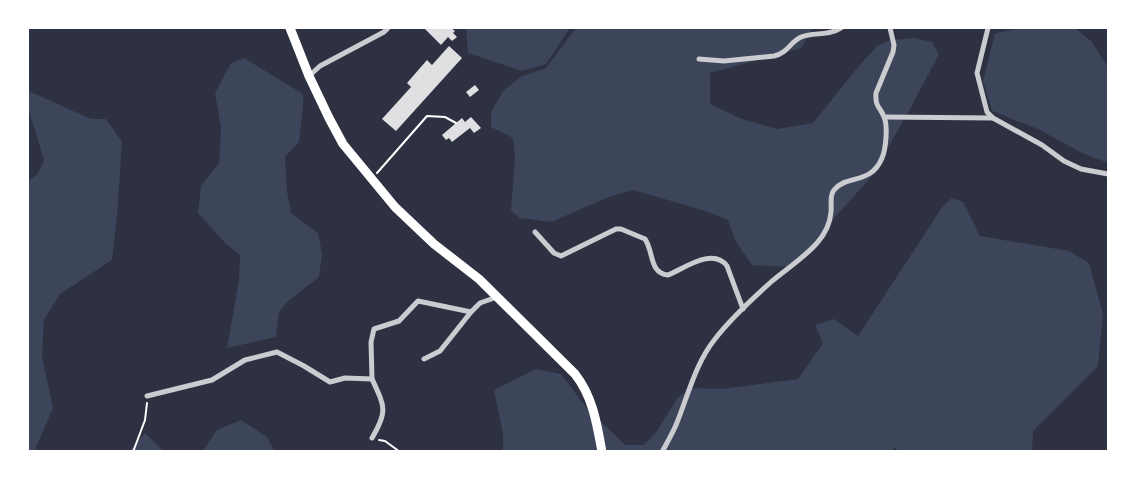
<svg xmlns="http://www.w3.org/2000/svg" width="1136" height="479" font-family="'Sofia Sans Condensed',sans-serif">
<style>
.green{fill:#3c4559}
.building{fill:#e0e0e3}
.lines{fill:none;stroke-linecap:round;stroke-linejoin:round}
.path{stroke:#fff;stroke-width:2}
.minor{stroke:#caccd0;stroke-width:5}
.secondary{stroke:#fff;stroke-width:9}
</style>
<rect width="100%" height="100%" fill="#2d3142"/>
<!-- green -->
<g class="green">
<path d="M 466,28 L 570,28 L 546,64 L 522,71 L 468,53 Z"/>
<path d="M 576,28 L 813,28 L 801,48 L 710,73 L 710,104 L 742,119 L 777,129 L 813,123 L 858,67 L 877,46 L 892,40 L 914,38 L 932,42 L 939,54 L 909,111 L 871,177 L 815,240 L 801,260 L 788,267 L 752,265 L 736,242 L 728,220 L 706,211 L 633,190 L 609,197 L 551,222 L 520,218 L 511,211 L 515,157 L 513,138 L 491,127 L 491,112 L 504,90 L 522,76 L 546,68 Z"/>
<path d="M 1022,28 L 1075,28 L 1091,41 L 1108,67 L 1108,163 L 1082,153 L 1038,129 L 992,111 L 983,81 L 995,33 Z"/>
<path d="M 244,58 L 303,94 L 303,107 L 299,142 L 285,157 L 287,191 L 291,213 L 318,233 L 322,254 L 319,277 L 287,302 L 279,312 L 276,337 L 227,348 L 239,280 L 240,255 L 226,244 L 198,213 L 201,186 L 219,163 L 221,128 L 215,93 L 231,63 Z"/>
<path d="M 29,91 L 91,119 L 106,119 L 122,142 L 117,217 L 112,260 L 60,294 L 44,320 L 42,357 L 53,408 L 34,452 L 28,451 L 28,181 L 38,174 L 44,160 L 28,108 Z"/>
<path d="M 952,198 L 963,202 L 980,236 L 1069,251 L 1089,263 L 1103,314 L 1098,366 L 1033,431 L 1032,451 L 898,452 L 895,447 L 891,452 L 503,451 L 503,434 L 494,390 L 536,369 L 561,374 L 586,407 L 625,445 L 644,445 L 657,431 L 678,397 L 694,388 L 721,389 L 798,379 L 823,343 L 815,325 L 834,319 L 858,336 L 943,206 Z"/>
<path d="M 241,420 L 267,437 L 274,451 L 203,451 L 217,430 Z"/>
<path d="M 145,433 L 163,451 L 128,452 Z"/>
</g>
<!-- building -->
<g class="building">
<path d="M 424,28 L 451,28 L 455,31 L 453,33 L 457,37 L 452,41 L 448,37 L 441,45 Z"/>
<path d="M 449,46 L 462,58 L 396,131 L 382,119 L 411,87 L 407,83 L 427,60 L 432,65 Z"/>
<path d="M 475,85 L 479,90 L 470,97 L 466,92 Z"/>
<path d="M 471,117 L 481,128 L 474,133 L 470,128 L 452,142 L 449,138 L 446,140 L 442,135 L 462,118 L 465,122 Z"/>
</g>
<g class="lines">
<!-- path -->
<g class="path">
<path d="M 377,173 L 427,116 L 445,117 L 456,123"/>
<path d="M 379,440 L 385,441 L 400,452"/>
<path d="M 133,452 L 145,420 L 147,403"/>
</g>
<!-- minor -->
<g class="minor">
<path d="M 988,28 L 977,73 L 987,112 L 993,118 L 1042,145 L 1064,161 L 1081,169 L 1108,174"/>
<path d="M 699,59 L 724,61 L 774,56 C 788,53 790,42 801,37 C 814,32 829,36 841,28"/>
<path d="M 309,76 L 320,66 L 384,32 L 388,28"/>
<path d="M 885,117 L 993,118"/>
<path d="M 535,232 L 554,253 L 561,256 L 616,229 L 621,229 L 645,239 C 654,252 649,273 668,275 C 685,268 713,247 727,266 L 743,309"/>
<path d="M 424,359 L 440,351 L 471,312 L 480,303 L 497,297"/>
<path d="M 147,396 L 212,380 L 245,360 L 277,352 L 304,366 L 330,382 L 345,378 L 372,379 L 371,342 L 374,329 L 399,321 L 418,301 L 471,312"/>
<path d="M 372,438 C 388,411 385,407 372,379"/>
<path d="M 662,452 C 667,443 672,434 676,425 C 688,396 695,364 715,339 C 731,318 752,299 771,282 C 786,269 804,258 817,243 C 825,234 830,224 831,212 C 832,205 829,196 834,190 C 847,174 871,185 882,158 C 886,149 888,125 884,117 C 880,106 875,108 876,93 L 893,52 L 894,45 L 890,28"/>
</g>
<!-- secondary -->
<path class="secondary" d="M 290,28 L 309,76 L 329,118 L 343,144 L 395,207 L 434,244 L 479,279 L 575,374 C 593,397 597,424 602,452"/>
</g>
<!-- border -->
<rect width="1136" height="479" fill="none" stroke="#ffffff" stroke-width="58"/>
</svg>
